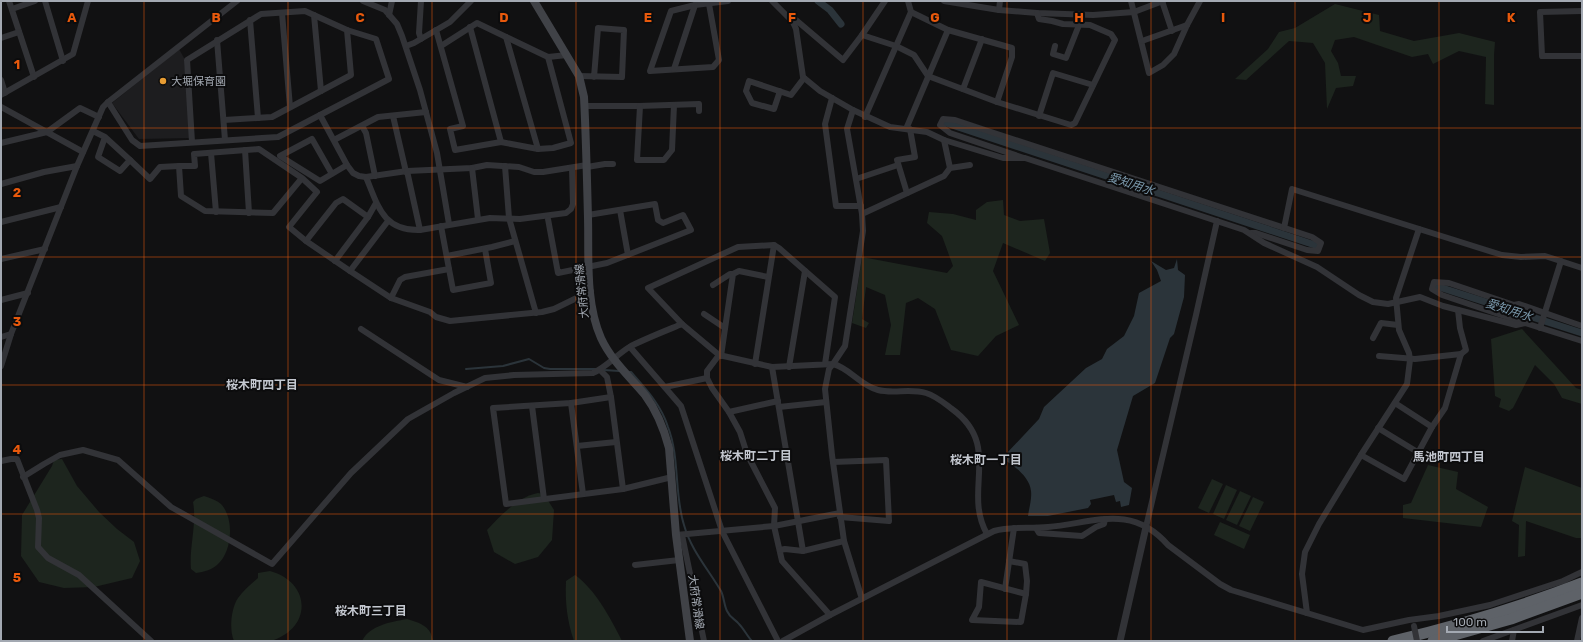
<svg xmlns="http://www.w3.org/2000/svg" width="1583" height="642" font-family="Rubik,'Noto Sans JP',sans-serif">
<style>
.built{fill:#1d1d1f}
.green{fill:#1d251e}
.water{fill:#2b343a}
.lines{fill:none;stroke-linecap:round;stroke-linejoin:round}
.stream{stroke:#2b343a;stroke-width:2}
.canal{stroke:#2b343a;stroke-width:7}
.minor{stroke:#323337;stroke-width:6}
.tertiary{stroke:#323337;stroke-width:7}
.secondary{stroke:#404247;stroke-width:8}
.motorway{stroke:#5e6268;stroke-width:11}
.minor-bridge{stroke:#323337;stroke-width:6}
.grid{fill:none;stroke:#e8590c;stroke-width:1;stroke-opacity:0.55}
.poi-dot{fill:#e89d33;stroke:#0c0c0d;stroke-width:1.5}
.labels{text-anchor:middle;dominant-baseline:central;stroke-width:4;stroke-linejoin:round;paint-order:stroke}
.poi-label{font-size:11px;fill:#a3a9b2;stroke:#0c0c0d;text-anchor:start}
.street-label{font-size:11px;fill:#a3a9b2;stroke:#0c0c0d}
.water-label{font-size:12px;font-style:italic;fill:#7b99ac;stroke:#0c0c0d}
.neighbourhood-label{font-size:12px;font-weight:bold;fill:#c3c7cf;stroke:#0c0c0d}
.grid-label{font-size:13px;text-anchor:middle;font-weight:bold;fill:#e8590c;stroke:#0c0c0d;stroke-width:4;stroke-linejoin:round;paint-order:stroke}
</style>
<rect width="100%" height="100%" fill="#111112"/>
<!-- built -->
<path class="built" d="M 179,49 L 184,58 L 191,138 L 139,139 L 112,103 Z"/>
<!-- green -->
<g class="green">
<path d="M 1335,4 L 1379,15 L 1380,31 L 1414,41 L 1459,33 L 1495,42 L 1494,55 L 1494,105 L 1485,104 L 1486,57 L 1459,51 L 1433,64 L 1428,54 L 1412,57 L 1354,37 L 1335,40 L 1331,51 L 1338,63 L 1341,76 L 1356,76 L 1353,86 L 1336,88 L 1327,109 L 1325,63 L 1313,43 L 1289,41 L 1246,80 L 1235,79 L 1268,49 L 1279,32 L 1295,28 Z"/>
<path d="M 1003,200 L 1004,215 L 1020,221 L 1044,219 L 1050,253 L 1045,261 L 1003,243 L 993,271 L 1019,325 L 996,336 L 978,356 L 951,350 L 935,309 L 918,298 L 906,303 L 900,355 L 885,355 L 891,325 L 885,295 L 866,287 L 862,319 L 869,323 L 866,328 L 852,323 L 862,257 L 947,273 L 953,266 L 942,236 L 927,223 L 929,212 L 953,214 L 976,220 L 976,210 L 987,202 Z"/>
<path d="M 1522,329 L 1576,388 L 1582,390 L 1582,404 L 1562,398 L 1554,384 L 1535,365 L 1513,408 L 1509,411 L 1499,407 L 1501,399 L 1495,396 L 1491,339 Z"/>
<path d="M 62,459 L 77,486 L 99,512 L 117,529 L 134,542 L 140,561 L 132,578 L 94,587 L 64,588 L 39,582 L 21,556 L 22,515 L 52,466 L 54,460 Z"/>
<path d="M 1428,465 L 1458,472 L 1456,489 L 1488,507 L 1481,527 L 1403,518 L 1403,505 L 1411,503 Z"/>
<path d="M 1525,467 L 1582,488 L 1582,538 L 1576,538 L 1526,521 L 1525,556 L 1518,557 L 1519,525 L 1512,521 Z"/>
<path d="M 1212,479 L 1223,484 L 1209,513 L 1198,508 Z"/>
<path d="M 1226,485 L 1237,490 L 1224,519 L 1213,514 Z"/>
<path d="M 1240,491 L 1251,496 L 1237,525 L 1226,520 Z"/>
<path d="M 538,493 L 544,494 L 554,510 L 552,540 L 538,557 L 515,564 L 494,552 L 487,530 C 501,515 518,497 538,493 Z"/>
<path d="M 204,496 C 210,498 216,500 221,504 C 235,519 232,553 217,565 C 211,570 204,572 196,573 L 191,569 C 189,547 197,524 193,502 L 196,499 Z"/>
<path d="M 1253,497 L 1264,502 L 1250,531 L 1239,526 Z"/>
<path d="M 1220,522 L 1250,535 L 1244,549 L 1214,535 Z"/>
<path d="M 270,571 C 311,582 313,628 271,641 C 261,642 244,641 234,641 C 229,630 231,608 238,598 C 243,591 251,584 258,578 L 258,573 Z"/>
<path d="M 575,575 C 595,589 611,619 622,641 L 574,641 C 567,621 565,602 566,581 Z"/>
<path d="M 407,619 C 420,623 431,626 433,641 L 362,641 C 370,625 391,622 407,619 Z"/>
</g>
<!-- water -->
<path class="water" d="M 1177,259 L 1178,270 L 1185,275 L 1184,297 L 1174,334 L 1170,338 L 1155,383 L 1133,396 L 1117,450 L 1124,482 L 1132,488 L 1129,505 L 1121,507 L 1120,501 L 1116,502 L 1114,495 L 1090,500 L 1091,504 L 1088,508 L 1048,516 L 1028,516 C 1029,508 1032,499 1031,491 C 1030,478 1016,467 1006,461 L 1006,454 L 1039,419 L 1044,407 L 1086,368 L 1102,359 L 1107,349 L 1124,336 L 1134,316 L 1139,293 L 1161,281 L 1157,270 L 1151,261 L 1166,270 L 1174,268 Z"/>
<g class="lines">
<!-- stream -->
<g class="stream">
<path d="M 466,369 L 503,366 L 529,359 L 544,368 L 550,369 L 597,369"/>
<path d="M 604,370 L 619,371"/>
<path d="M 628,372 L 631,372 C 646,389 661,405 668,427 C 680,458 674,494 684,525 C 691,550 708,569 721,591 C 724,597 724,605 727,611 C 730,618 735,619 739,624 C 744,629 747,636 752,641"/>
</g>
<!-- canal -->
<g class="canal">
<path d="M 818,1 L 830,10 L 841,24"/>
<path d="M 943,122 L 1318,246"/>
<path d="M 1436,286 L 1582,333"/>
</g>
<!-- minor -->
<g class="minor">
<path d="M 9,1 L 34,77"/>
<path d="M 45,1 L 63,61"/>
<path d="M 363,1 L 385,10 L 397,24 L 402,36 L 420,90 L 437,153 L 449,224"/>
<path d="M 772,1 L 793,22 L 796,20 L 843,60 L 862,35 L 885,1"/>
<path d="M 944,1 L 999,10 L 1037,13 L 1093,15 L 1134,12 L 1163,1"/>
<path d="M 1131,1 L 1149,73 L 1163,65 L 1174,54 L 1187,25 L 1200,1"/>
<path d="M 1162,1 L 1172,31"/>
<path d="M 709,4 L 719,60 L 713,67 L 650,71 L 671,11 L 695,5 L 728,1"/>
<path d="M 12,9 L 35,1"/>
<path d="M 999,10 L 1000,1"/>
<path d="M 1582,11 L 1540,12 L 1542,56 L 1582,56"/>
<path d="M 282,13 L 290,107"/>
<path d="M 314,15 L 321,91"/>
<path d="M 389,15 L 392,1"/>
<path d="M 250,20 L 258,118"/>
<path d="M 793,22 L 796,29 L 803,77 L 820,91 L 853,110"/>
<path d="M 470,27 L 501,142"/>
<path d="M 436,30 L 463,126 L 450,129 L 455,150 L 501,142 L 538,149 L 553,148 L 571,143 L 548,57"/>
<path d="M 948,30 L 1012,48 L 1012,57 L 997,102"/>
<path d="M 862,35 L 896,46 L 914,55 L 928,76 L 997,102 L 1071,125 L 1075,123 L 1115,40 L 1111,34 L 1090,25 L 1063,24 L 1052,21 L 1039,19 L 1037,13"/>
<path d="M 506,37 L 538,149"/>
<path d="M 1,38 L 19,32"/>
<path d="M 421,39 L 419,33 L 421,1"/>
<path d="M 217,40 L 225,140"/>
<path d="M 1142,41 L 1187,25"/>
<path d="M 406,46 L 414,43 L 450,22 L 471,1"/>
<path d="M 441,46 L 477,23 L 548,57 L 567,55"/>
<path d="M 1055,46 L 1053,54 L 1066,58 L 1079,25"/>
<path d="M 674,69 L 695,5"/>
<path d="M 579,76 L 622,77 L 624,30 L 598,28 L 594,77"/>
<path d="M 1,80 L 5,93"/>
<path d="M 963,89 L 982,39"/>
<path d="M 780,91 L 774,109 L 752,103 L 746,91 L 749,81 L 791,95 L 804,78"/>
<path d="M 1,95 L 73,54 L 88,1"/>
<path d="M 832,98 L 825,124 L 836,206 L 861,206"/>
<path d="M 108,102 L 132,140 L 140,146 L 278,137 L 389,79 L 376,39 L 347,30 L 305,11 L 261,14 L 187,60 L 192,142"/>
<path d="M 584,106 L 639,106 L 699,104 L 699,111"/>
<path d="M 640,106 L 637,160 L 664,160 L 672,150 L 674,105"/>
<path d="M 1,107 L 83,152"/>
<path d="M 320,115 L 347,165 L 353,173 L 359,176 L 366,177 L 407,171 L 472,168 L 487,165 L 519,167 L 534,172 L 543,172 L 587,165"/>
<path d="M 393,116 L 406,172"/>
<path d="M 1039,116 L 1053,73 L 1093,85"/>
<path d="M 865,117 L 911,12 L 908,1"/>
<path d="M 224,120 L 272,117 L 351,75 L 347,30"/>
<path d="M 362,126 L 366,133 L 375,176"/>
<path d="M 906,129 L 948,30 L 911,12"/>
<path d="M 93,131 L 105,137 L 130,160 L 120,171 L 98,157 L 105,137"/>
<path d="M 334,140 L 378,117 L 426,112"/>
<path d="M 944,140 L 950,168"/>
<path d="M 1,143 L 47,132 L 80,108 L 99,117"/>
<path d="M 245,150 L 249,213"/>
<path d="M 211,153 L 216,212"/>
<path d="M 1024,158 L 950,133 L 940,125 L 943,119 L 955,120 L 988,131 L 1312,237 L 1321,243 L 1318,251 L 1307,250 L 1256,233 L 1251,233"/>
<path d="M 130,160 L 150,179 L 160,167 L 179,166"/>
<path d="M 505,166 L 509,218 L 536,313"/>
<path d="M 587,167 L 605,164 L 613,164"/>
<path d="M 472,168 L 478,219"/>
<path d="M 407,171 L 420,230"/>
<path d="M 332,174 L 312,139 L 280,156 L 320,181 L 347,165"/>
<path d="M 366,177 C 378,206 383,231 420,230 L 490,218 L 520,219 L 566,213 L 571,209 L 573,204 L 572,168"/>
<path d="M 302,178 L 273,213 L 205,211 L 181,196 L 179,166 L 195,166 L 194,154 L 259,149 L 302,178 L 317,192 L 289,227 L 306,241 L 350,271"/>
<path d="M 856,179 L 898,165"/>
<path d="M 1,184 L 44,172 L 77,166"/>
<path d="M 907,193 L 897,160 L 915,157 L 910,129"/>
<path d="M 620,210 L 628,255"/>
<path d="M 862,214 L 944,176 L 950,168 L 970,165"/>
<path d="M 548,219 L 558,273 L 607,263 L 691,230 L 683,215 L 663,223 L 658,220 L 655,204 L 588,215"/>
<path d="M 388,221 L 350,271 L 391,298 L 430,312 L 436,317 L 450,321 L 542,312 L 554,309 L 591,291"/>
<path d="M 1,222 L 61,207"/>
<path d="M 1284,228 L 1292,189 L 1502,255 L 1521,257 L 1545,256 L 1582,268"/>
<path d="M 306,241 L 336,203 L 343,199 L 368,217"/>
<path d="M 447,256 L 492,247 L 515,241"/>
<path d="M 1,259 L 45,249"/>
<path d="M 335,261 L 368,217 L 376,203"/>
<path d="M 449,269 L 453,290 L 491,283 L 485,249"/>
<path d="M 713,285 L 730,274 L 733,274"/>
<path d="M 391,298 L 400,280 L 405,277 L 449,269 L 441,226"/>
<path d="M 1,300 L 28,293"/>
<path d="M 704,314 L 725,328"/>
<path d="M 1525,323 L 1442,295 L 1432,289 L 1434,282 L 1449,283 L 1514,305 L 1519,304 L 1582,326"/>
<path d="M 1540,328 L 1561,261"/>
<path d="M 361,329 L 439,380 L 467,387"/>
<path d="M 1,337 L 11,334"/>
<path d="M 1373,338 L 1381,323 L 1398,325"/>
<path d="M 630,347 L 681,406 L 722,531 L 778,641"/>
<path d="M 719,355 L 707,371 L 707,378 L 712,388 L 729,412 L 740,432 L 747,454 L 775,508 L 774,526 L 782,561 L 830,615"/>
<path d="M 721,356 L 733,274 L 739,271 L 768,277"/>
<path d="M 1379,356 L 1415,359 L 1461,354"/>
<path d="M 755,364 L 774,245"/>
<path d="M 825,364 L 835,297 L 779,248 L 774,245 L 738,247 L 648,288 L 682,324 L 719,355 L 772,367 L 833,364 C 850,368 859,385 878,390 C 894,394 910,388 926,393 C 936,396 944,403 952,409 C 1003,446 962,490 987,534"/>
<path d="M 1,366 L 11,334 L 77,166 L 103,107 L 108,102 L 237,1"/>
<path d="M 772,367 L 803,551 L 844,541"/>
<path d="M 789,367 L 805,271"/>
<path d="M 600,370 L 607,377 L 611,397 L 571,403 L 493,408 L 506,504 L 623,489 L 672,477"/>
<path d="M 665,387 L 707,378"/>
<path d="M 611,397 L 623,489"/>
<path d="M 571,403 L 583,494"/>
<path d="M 532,406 L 544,499"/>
<path d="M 779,407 L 826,402"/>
<path d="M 729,412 L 778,401"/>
<path d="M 1432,427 L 1445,408 L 1461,354 L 1466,350 L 1460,328 L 1458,310"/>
<path d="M 1378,428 L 1419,453"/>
<path d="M 577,446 L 616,442"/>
<path d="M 1361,455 L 1404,479 L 1432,427 L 1395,403"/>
<path d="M 1,461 L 11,459 L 17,459 L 37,510 L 39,518 L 38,547 L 48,558 L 79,575 L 151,641"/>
<path d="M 833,462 L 886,460 L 889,521 L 840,517"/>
<path d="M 23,477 L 44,464 L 60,455 L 83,450 L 118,460 L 171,507 L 272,564 L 351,473 L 408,419 L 454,393 L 485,378 L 514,375 L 593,373 C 607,367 617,354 631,346 C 647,338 665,331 682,324"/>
<path d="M 1146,527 L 1196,315 L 1217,221"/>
<path d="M 1036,528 L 1039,533 L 1082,536 L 1096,527 L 1104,524 L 1105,519"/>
<path d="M 676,535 L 774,526 L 840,513"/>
<path d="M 682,535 L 704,641"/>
<path d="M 780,550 L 785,549 L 803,551"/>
<path d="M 1009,561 L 1025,564 L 1027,581 L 1026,594"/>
<path d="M 635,565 L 679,560"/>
<path d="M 981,582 L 1026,594 L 1021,622 L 972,620 L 979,607 Z"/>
<path d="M 1005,589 L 1014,528"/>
<path d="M 862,599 L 844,541 L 832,455 L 825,389 L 829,369 L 833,364 L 845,346 L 863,231 L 862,214 L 847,129 L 853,110 L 890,127 L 927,132 L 944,140 L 1003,158 L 1025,158 L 1244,230 L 1264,243 L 1317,267 L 1359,295 L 1373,302 L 1388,304 L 1420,297 L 1443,306 L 1516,325 L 1525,323 L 1582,341"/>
<path d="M 1307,613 L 1302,574 L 1305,552 L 1319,524 L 1361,455 L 1407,384 L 1410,360 L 1409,353 L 1399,330 L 1396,298 L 1419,229"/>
<path d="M 783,641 L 830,615 L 994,531 C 1011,526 1030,529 1048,527 C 1094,523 1131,503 1168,545 L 1220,584 L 1231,590 L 1363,630 L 1409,620 L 1439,616 L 1490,605 L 1563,581 L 1582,572"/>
<path d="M 1483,641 L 1582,605"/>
<path d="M 1512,641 L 1514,630"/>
<path d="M 1577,641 L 1582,618"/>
</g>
<!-- tertiary -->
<path class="tertiary" d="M 1120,641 L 1146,527"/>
<!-- secondary -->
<path class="secondary" d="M 534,1 L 579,76 L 584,97 C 586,137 587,178 588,218 C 589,257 585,302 601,338 C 611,360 630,377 645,395 C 657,411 664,429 669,448 L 676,535 L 690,641"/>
<!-- motorway -->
<g class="motorway">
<path d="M 1393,641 C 1457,626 1520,607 1582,583"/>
<path d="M 1433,641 L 1511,619 L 1582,593"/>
</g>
<!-- minor-bridge -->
<path class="minor-bridge" d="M 1414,626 L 1417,641"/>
</g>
<!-- grid -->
<path class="grid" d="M 144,1 L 144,641M 288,1 L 288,641M 432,1 L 432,641M 576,1 L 576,641M 720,1 L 720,641M 863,1 L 863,641M 1007,1 L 1007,641M 1151,1 L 1151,641M 1295,1 L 1295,641M 1439,1 L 1439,641M 1,128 L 1582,128M 1,257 L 1582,257M 1,385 L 1582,385M 1,514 L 1582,514"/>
<!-- markers -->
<circle class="poi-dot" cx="163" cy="81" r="4"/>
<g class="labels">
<!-- poi labels -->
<g class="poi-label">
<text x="171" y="81">大堀保育園</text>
</g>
<!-- street labels -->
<g class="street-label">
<text transform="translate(582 291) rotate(-96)">大府常滑線</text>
<text transform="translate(696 602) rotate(82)">大府常滑線</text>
</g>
<!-- water labels -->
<g class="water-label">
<text transform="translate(1131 184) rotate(18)">愛知用水</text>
<text transform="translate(1509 310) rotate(18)">愛知用水</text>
</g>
<!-- neighbourhood labels -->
<g class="neighbourhood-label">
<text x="262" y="385">桜木町四丁目</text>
<text x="756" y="456">桜木町二丁目</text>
<text x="1449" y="457">馬池町四丁目</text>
<text x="986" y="460">桜木町一丁目</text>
<text x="371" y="611">桜木町三丁目</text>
</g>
</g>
<g class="grid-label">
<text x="72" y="22">A</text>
<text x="216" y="22">B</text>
<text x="360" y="22">C</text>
<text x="504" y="22">D</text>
<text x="648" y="22">E</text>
<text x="792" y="22">F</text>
<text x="935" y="22">G</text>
<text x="1079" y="22">H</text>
<text x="1223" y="22">I</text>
<text x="1367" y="22">J</text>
<text x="1511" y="22">K</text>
<text x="17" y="69">1</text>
<text x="17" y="197">2</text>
<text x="17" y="326">3</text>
<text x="17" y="454">4</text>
<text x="17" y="582">5</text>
</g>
<!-- border -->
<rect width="1583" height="642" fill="none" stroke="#a3a9b2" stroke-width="4"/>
<!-- scale -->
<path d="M1447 626v6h96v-6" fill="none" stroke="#a3a9b2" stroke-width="2"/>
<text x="1453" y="626" font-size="12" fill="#a3a9b2" stroke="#0c0c0d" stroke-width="3" paint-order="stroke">100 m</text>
</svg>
